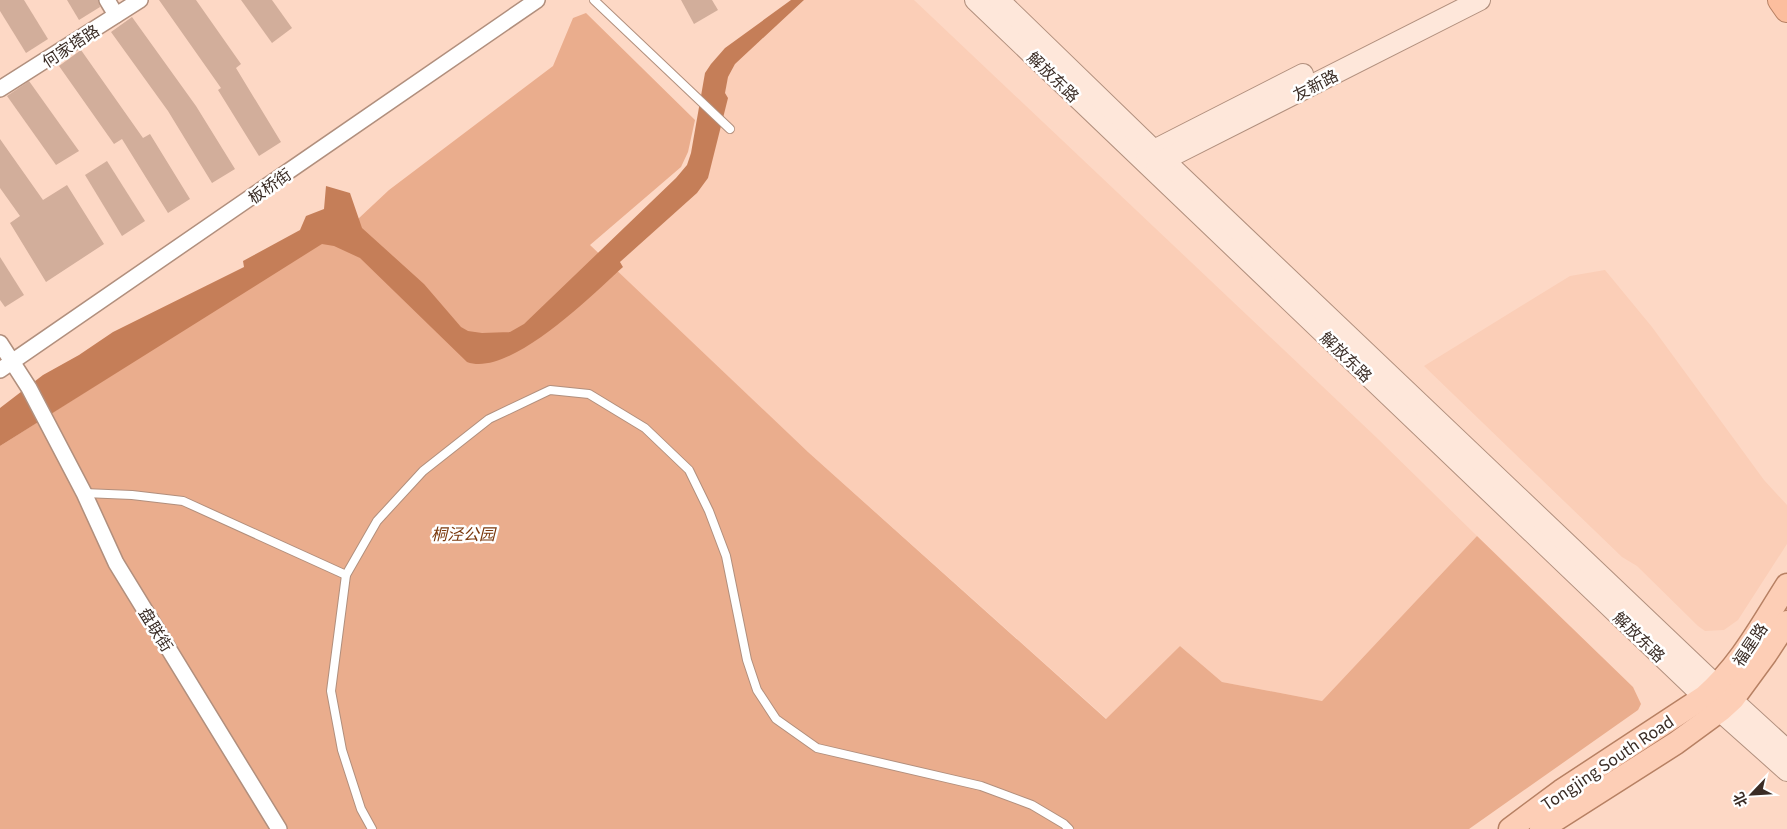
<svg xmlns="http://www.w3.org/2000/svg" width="1787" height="829" font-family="Georgia,'Noto Sans SC',serif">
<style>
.built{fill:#fbceb7}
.green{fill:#eaad8d}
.water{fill:#c57e58}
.building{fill:#d2ae9b}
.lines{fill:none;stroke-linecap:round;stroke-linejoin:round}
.service-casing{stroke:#b18f7d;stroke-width:10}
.minor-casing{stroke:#b18f7d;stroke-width:18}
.secondary-casing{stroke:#b18f7d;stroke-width:22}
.primary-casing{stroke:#b78063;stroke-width:25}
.trunk-casing{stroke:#b78063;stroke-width:26}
.service{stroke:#fff;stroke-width:8}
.minor{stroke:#fff;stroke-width:15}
.secondary{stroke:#fee7da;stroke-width:20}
.primary{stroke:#fdceb6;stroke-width:22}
.trunk{stroke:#fcbe9e;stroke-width:24}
.labels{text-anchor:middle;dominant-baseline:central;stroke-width:5;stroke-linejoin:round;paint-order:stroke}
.street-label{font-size:16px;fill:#3a2c25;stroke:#fff}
.park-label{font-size:16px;font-style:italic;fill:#7a380c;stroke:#fff}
</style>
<rect width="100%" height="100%" fill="#fdd8c5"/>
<!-- built -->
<g class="built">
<path d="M 804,0 L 914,0 L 1377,438 L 1477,536 L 1322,701 L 1222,682 L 1180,646 L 1107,719 L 808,452 L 617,272 L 623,267 L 620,262 L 697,193 L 708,178 L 728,77 L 735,64 Z"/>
<path d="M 1605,270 L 1652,327 L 1764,480 L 1787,505 L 1787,544 L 1738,620 L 1724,630 L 1705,631 L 1698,626 L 1637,566 L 1622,557 L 1424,366 L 1570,276 Z"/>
</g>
<!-- green -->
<path class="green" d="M 586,13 L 695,120 L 688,152 L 681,167 L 590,245 L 808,452 L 1106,719 L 1180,646 L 1222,682 L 1322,701 L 1477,536 L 1633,687 L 1641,704 L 1638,710 L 1469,829 L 0,829 L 0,446 L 358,219 L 389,190 L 553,66 L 573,18 Z"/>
<!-- water -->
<path class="water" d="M 791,0 L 804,0 L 735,64 L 728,77 L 725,93 L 728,98 L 708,178 L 697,193 L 620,262 L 623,267 C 593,294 510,378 467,362 L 360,258 L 334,246 L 322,244 L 0,446 L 0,408 L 43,375 L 79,355 L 113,332 L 244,267 L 243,261 L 300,230 L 306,216 L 324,209 L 326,186 L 350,193 L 362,228 L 424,284 L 461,327 L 468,331 L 482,333 L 510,332 L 524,324 L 676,178 L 687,165 L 691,153 L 705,73 L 711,64 L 725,48 Z"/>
<!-- building -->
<g class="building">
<path d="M 0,0 L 24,0 L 48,39 L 26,53 L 0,11 Z"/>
<path d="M 67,0 L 98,0 L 100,7 L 79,20 Z"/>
<path d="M 159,0 L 196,0 L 241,64 L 236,68 L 281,142 L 259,156 L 218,90 L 221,88 Z"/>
<path d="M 241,0 L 272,0 L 292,28 L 272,43 Z"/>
<path d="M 681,0 L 712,0 L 718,10 L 694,24 Z"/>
<path d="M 132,17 L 196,106 L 235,169 L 212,183 L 168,111 L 111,32 Z"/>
<path d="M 81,50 L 143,138 L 150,134 L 190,199 L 168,213 L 122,139 L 114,144 L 59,66 Z"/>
<path d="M 29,81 L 79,151 L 56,165 L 7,96 Z"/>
<path d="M 0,139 L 43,200 L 67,185 L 104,244 L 46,282 L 10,223 L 20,216 L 0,188 Z"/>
<path d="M 107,161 L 145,221 L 122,236 L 85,175 Z"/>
<path d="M 0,257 L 24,295 L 5,307 L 0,300 Z"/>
</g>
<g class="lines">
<defs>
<g id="service">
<path d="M 594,0 L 730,129"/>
<path d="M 84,493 L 132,495 L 183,501 L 346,575"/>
<path d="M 372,829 L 361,809 L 342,750 L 331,691 L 346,575 L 377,521 L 423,471 L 489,419 L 550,390 L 589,394 L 645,428 L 689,470 L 709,511 L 726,556 L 747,660 L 757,690 L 776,719 L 817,748 L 981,786 L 1032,805 L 1064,824 L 1069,829"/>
</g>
<g id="minor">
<path d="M 107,0 L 116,15"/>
<path d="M 0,89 L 140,0"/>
<path d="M 0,343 L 29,388 L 84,493 L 116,563 L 279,829"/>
<path d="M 0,370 L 537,0"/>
</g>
<g id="secondary">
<path d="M 975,0 L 1704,697 L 1787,771"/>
<path d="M 999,0 L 1164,160 L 1717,686 L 1787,750"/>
<path d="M 1146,158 L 1154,150 L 1303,74"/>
<path d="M 1156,168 L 1164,160 L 1480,0"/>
</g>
<g id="primary">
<path d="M 1510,829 L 1561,791 L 1704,697 C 1740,666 1762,624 1787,585"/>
<path d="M 1541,829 L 1676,743 L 1721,710 L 1733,699 L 1766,654 L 1787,622"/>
</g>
<path id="trunk" d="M 1780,0 L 1787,10"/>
</defs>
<!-- service casing -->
<use href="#service" class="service-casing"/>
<!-- minor casing -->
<use href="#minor" class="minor-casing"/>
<!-- secondary casing -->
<use href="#secondary" class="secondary-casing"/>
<!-- primary casing -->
<use href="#primary" class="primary-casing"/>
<!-- trunk casing -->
<use href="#trunk" class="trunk-casing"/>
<!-- service -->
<use href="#service" class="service"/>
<!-- minor -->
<use href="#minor" class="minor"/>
<!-- secondary -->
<use href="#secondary" class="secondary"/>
<!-- primary -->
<use href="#primary" class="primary"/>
<!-- trunk -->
<use href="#trunk" class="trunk"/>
</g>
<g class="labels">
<!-- street labels -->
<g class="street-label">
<text transform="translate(70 45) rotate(-33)">何家塔路</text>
<text transform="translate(1054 76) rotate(44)">解放东路</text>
<text transform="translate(1315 84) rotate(-27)">友新路</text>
<text transform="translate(269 185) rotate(-35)">板桥街</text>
<text transform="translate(1347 356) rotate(44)">解放东路</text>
<text transform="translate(157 629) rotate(58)">盘联街</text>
<text transform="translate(1640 636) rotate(44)">解放东路</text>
<text transform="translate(1749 644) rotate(-56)">福星路</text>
<text transform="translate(1607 762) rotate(-34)">Tongjing South Road</text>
</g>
<!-- park labels -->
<g class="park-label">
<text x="463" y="533">桐泾公园</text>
</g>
</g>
<!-- north arrow -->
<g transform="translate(1752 794) rotate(245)" stroke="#ffffff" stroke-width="4" paint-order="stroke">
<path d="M0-4L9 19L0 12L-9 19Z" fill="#3a2c25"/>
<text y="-8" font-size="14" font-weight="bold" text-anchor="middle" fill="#3a2c25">北</text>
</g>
</svg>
